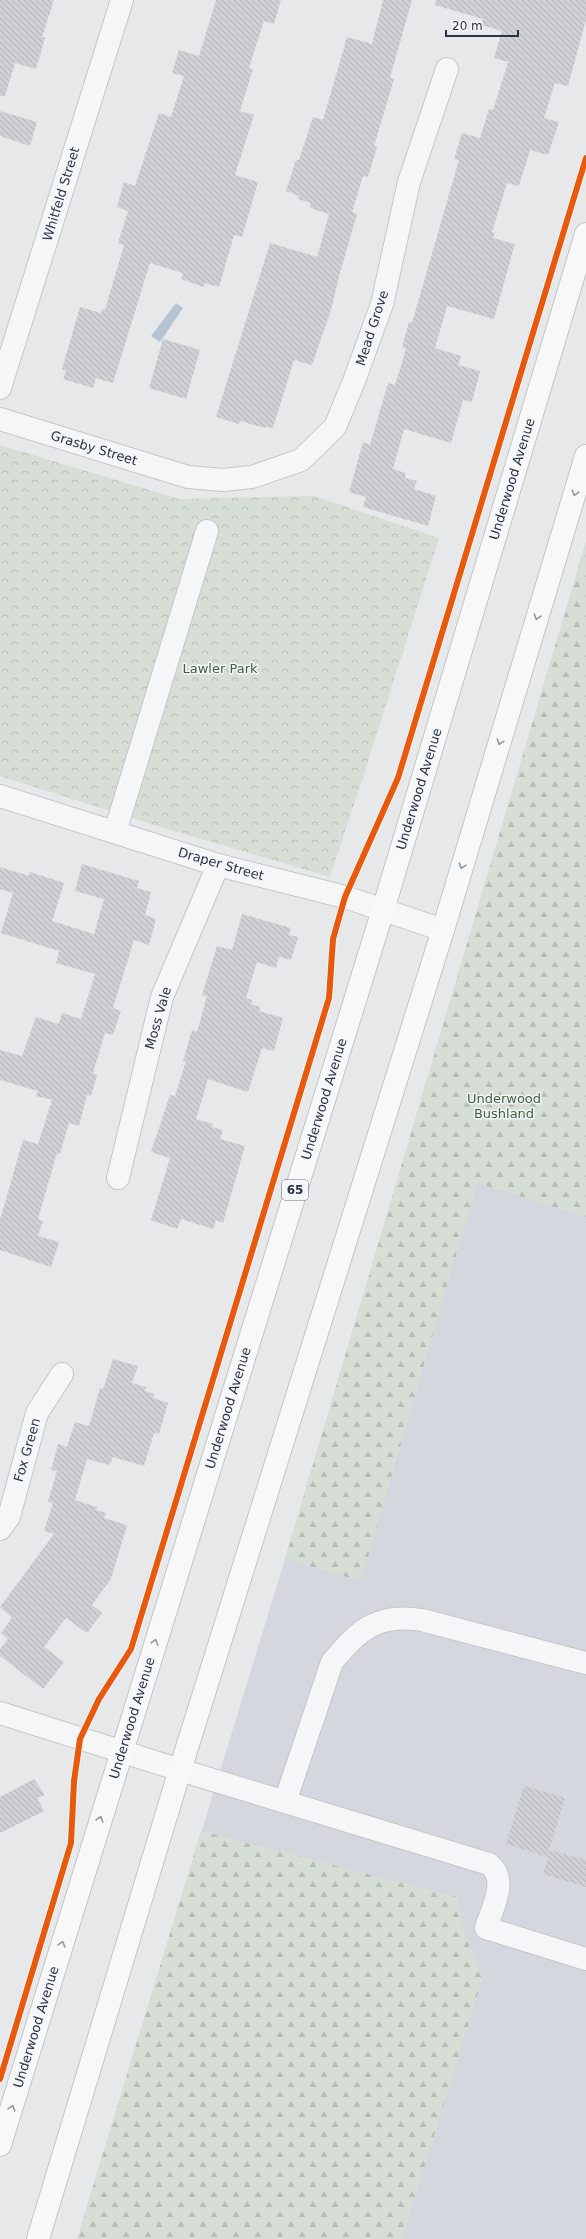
<svg xmlns="http://www.w3.org/2000/svg" width="586" height="2239" font-family="'DejaVu Sans',sans-serif">
<style>
.built{fill:#d4d7dd}
.forest{fill:url(#forest-firs)}
.park{fill:url(#park-crowns)}
.water{fill:#b4c4d5}
.building{fill:url(#building-back-hatch)}
.lines{fill:none;stroke-linecap:round;stroke-linejoin:round}
.minor-casing{stroke:#c4c6c8;stroke-width:24}
.major-casing{stroke:#c2c5c8;stroke-width:24}
.minor{stroke:#f5f6f7;stroke-width:22}
.major{stroke:#f8f8f8;stroke-width:22}
.cycleway-casing{stroke:#f4f6f9;stroke-width:8}
.cycleway{stroke:#e8590c;stroke-width:6}
.oneway{stroke:#92969e}
.labels{text-anchor:middle;dominant-baseline:central;stroke-width:3;stroke-linejoin:round;paint-order:stroke}
.shield{fill:#f4f6f9;stroke:#676e7b;stroke-width:1}
.shield-label{font-size:12px;font-weight:bold;fill:#2b3445}
.street-label{font-size:13px;fill:#2b3445;stroke:#f4f6f9}
.park-label{font-size:13px;fill:#3f6138;stroke:#f4f6f9}
</style>
<defs>
<pattern id="forest-firs" width="22" height="20" patternUnits="userSpaceOnUse"><rect width="22" height="20" fill="#d6ded6"/><path d="M5 1l3.5 6h-7zM16 11l3.5 6h-7z" fill="#b8bfb9"/></pattern>
<pattern id="park-crowns" width="20" height="18" patternUnits="userSpaceOnUse"><rect width="20" height="18" fill="#d6ded6"/><path d="M2 6a3 3 0 1 1 6 0M12 15a3 3 0 1 1 6 0" fill="none" stroke="#b8bfb9"/></pattern>
<pattern id="building-back-hatch" width="6" height="6" patternUnits="userSpaceOnUse"><rect width="6" height="6" fill="#ced0d3"/><path d="M-1 5l2 2M0 0l6 6M5-1l2 2" fill="none" stroke="#b1b3b6"/></pattern>
</defs>
<rect width="100%" height="100%" fill="#e6e8ea"/>
<!-- built -->
<path class="built" d="M 586,542 L 586,2239 L 77,2239 L 285,1559 Z"/>
<!-- forest -->
<g class="forest">
<path d="M 586,542 L 586,1217 L 477,1183 L 361,1581 L 285,1559 Z"/>
<path d="M 201,1831 L 457,1897 L 466,1938 L 483,1977 L 402,2239 L 77,2239 Z"/>
</g>
<!-- park -->
<path class="park" d="M 0,445 L 179,499 L 314,496 L 439,538 L 364,774 L 330,877 L 154,825 L 0,776 Z"/>
<!-- water -->
<path class="water" d="M 176,303 L 183,308 L 160,342 L 151,336 Z"/>
<!-- building -->
<g class="building">
<path d="M 0,0 L 54,0 L 42,37 L 45,38 L 36,69 L 15,63 L 5,96 L 0,96 Z"/>
<path d="M 216,0 L 281,0 L 274,24 L 264,21 L 249,68 L 253,69 L 240,111 L 254,115 L 235,175 L 258,182 L 242,237 L 234,235 L 219,287 L 205,283 L 204,287 L 181,279 L 183,273 L 150,263 L 113,383 L 96,378 L 93,388 L 63,379 L 66,371 L 62,369 L 80,307 L 101,313 L 102,309 L 105,310 L 124,245 L 118,243 L 128,211 L 117,207 L 124,182 L 135,186 L 159,113 L 171,117 L 184,76 L 172,73 L 179,50 L 199,56 Z"/>
<path d="M 383,0 L 412,0 L 390,78 L 394,79 L 374,146 L 377,147 L 368,177 L 363,176 L 352,212 L 357,214 L 340,273 L 331,310 L 312,365 L 294,360 L 273,428 L 266,427 L 265,428 L 240,421 L 239,424 L 216,417 L 270,243 L 317,257 L 329,214 L 310,208 L 311,203 L 298,199 L 299,196 L 286,191 L 296,160 L 299,160 L 313,117 L 323,120 L 347,37 L 372,44 Z"/>
<path d="M 436,0 L 586,0 L 586,20 L 568,86 L 555,83 L 544,118 L 559,122 L 548,155 L 530,150 L 519,186 L 507,183 L 492,232 L 495,233 L 493,238 L 515,244 L 494,319 L 447,306 L 435,348 L 461,356 L 458,365 L 480,371 L 472,402 L 463,400 L 451,443 L 404,429 L 393,469 L 406,473 L 405,478 L 417,481 L 414,489 L 436,496 L 428,526 L 363,507 L 366,497 L 349,492 L 363,442 L 370,445 L 388,383 L 395,385 L 406,349 L 402,347 L 409,322 L 412,323 L 459,160 L 454,159 L 462,133 L 480,138 L 489,109 L 493,110 L 508,62 L 494,58 L 502,31 L 482,25 L 483,19 L 435,5 Z"/>
<path d="M 0,111 L 37,122 L 30,146 L 0,136 Z"/>
<path d="M 163,339 L 200,350 L 186,399 L 149,388 Z"/>
<path d="M 82,864 L 139,881 L 137,888 L 151,892 L 145,915 L 156,919 L 149,945 L 134,940 L 113,1008 L 121,1011 L 113,1035 L 105,1033 L 93,1073 L 97,1075 L 91,1096 L 87,1095 L 79,1126 L 69,1123 L 60,1154 L 57,1153 L 38,1219 L 43,1221 L 38,1236 L 59,1242 L 51,1267 L 0,1250 L 0,1220 L 23,1140 L 38,1144 L 52,1100 L 36,1096 L 38,1091 L 0,1080 L 0,1050 L 22,1056 L 36,1017 L 59,1024 L 62,1013 L 81,1019 L 95,974 L 56,963 L 59,951 L 1,933 L 13,893 L 0,889 L 0,867 L 29,876 L 30,872 L 64,883 L 52,921 L 94,934 L 104,899 L 75,891 Z"/>
<path d="M 242,914 L 291,928 L 289,935 L 298,937 L 291,960 L 279,957 L 276,968 L 257,962 L 246,998 L 252,1000 L 251,1004 L 260,1007 L 259,1011 L 283,1018 L 274,1051 L 262,1048 L 248,1092 L 208,1079 L 196,1119 L 213,1124 L 212,1127 L 223,1130 L 220,1139 L 245,1146 L 223,1223 L 216,1220 L 213,1229 L 181,1219 L 177,1229 L 151,1220 L 170,1158 L 151,1152 L 170,1095 L 175,1096 L 186,1061 L 183,1061 L 192,1030 L 197,1032 L 207,996 L 202,995 L 217,946 L 232,950 Z"/>
<path d="M 113,1359 L 138,1366 L 132,1383 L 146,1387 L 145,1391 L 154,1394 L 153,1398 L 168,1403 L 159,1434 L 154,1433 L 144,1466 L 113,1457 L 110,1465 L 87,1459 L 75,1500 L 97,1507 L 96,1510 L 106,1513 L 104,1518 L 127,1525 L 111,1579 L 92,1605 L 102,1613 L 87,1633 L 66,1618 L 44,1647 L 64,1662 L 43,1689 L 0,1656 L 0,1649 L 8,1639 L 1,1633 L 12,1618 L 0,1607 L 54,1534 L 44,1531 L 53,1503 L 48,1501 L 57,1471 L 51,1470 L 58,1444 L 67,1447 L 75,1422 L 89,1426 L 100,1388 L 103,1389 Z"/>
<path d="M 34,1779 L 45,1795 L 37,1798 L 44,1811 L 0,1833 L 0,1797 Z"/>
<path d="M 524,1786 L 565,1798 L 547,1857 L 506,1844 Z"/>
<path d="M 550,1850 L 586,1860 L 586,1887 L 543,1874 Z"/>
</g>
<g class="lines">
<defs>
<g id="minor">
<path d="M 0,388 L 122,0"/>
<path d="M 0,419 L 188,477 L 223,480 L 252,477 L 301,460 L 335,427 L 354,381 L 382,304 L 409,182 L 447,69"/>
<path d="M 0,796 L 218,865 L 345,897 L 443,930"/>
<path d="M 115,832 L 207,531"/>
<path d="M 118,1178 L 162,997 L 218,865"/>
<path d="M 0,1529 L 9,1517 L 37,1413 L 62,1374"/>
<path d="M 0,1713 L 180,1770 L 489,1864 C 509,1880 492,1908 486,1928 L 586,1959"/>
<path d="M 285,1802 L 332,1662 C 360,1629 377,1613 422,1620 L 586,1663"/>
</g>
<g id="major">
<path d="M 0,2145 L 383,910 L 586,234"/>
<path d="M 38,2239 L 180,1770 L 443,930 L 586,456"/>
</g>
</defs>
<!-- minor casing -->
<use href="#minor" class="minor-casing"/>
<!-- major casing -->
<use href="#major" class="major-casing"/>
<!-- minor -->
<use href="#minor" class="minor"/>
<!-- major -->
<use href="#major" class="major"/>
<defs>
<path id="cycleway" d="M 0,2079 L 71,1843 L 74,1781 L 80,1739 L 99,1699 L 131,1649 L 329,998 L 333,939 L 345,897 L 398,778 L 586,158"/>
</defs>
<!-- cycleway casing -->
<use href="#cycleway" class="cycleway-casing"/>
<!-- cycleway -->
<use href="#cycleway" class="cycleway"/>
</g>
<!-- one-way arrows -->
<defs><path id="oneway-chevron" d="M-2-3.5L2.5 0L-2 3.5" fill="none" stroke-width="1.6" stroke-linecap="round" stroke-linejoin="round"/></defs>
<g class="oneway">
<use href="#oneway-chevron" transform="translate(575 493) rotate(107)"/>
<use href="#oneway-chevron" transform="translate(537 617) rotate(107)"/>
<use href="#oneway-chevron" transform="translate(500 742) rotate(107)"/>
<use href="#oneway-chevron" transform="translate(462 866) rotate(107)"/>
<use href="#oneway-chevron" transform="translate(155 1642) rotate(-73)"/>
<use href="#oneway-chevron" transform="translate(100 1819) rotate(-73)"/>
<use href="#oneway-chevron" transform="translate(62 1944) rotate(-73)"/>
<use href="#oneway-chevron" transform="translate(12 2108) rotate(-73)"/>
</g>
<g class="labels">
<!-- shield labels -->
<rect class="shield" x="282" y="1180" width="26" height="20" rx="3"/>
<g class="shield-label">
<text x="295" y="1190">65</text>
</g>
<!-- street labels -->
<g class="street-label">
<text transform="translate(61 194) rotate(-73)">Whitfeld Street</text>
<text transform="translate(372 328) rotate(-72)">Mead Grove</text>
<text transform="translate(94 448) rotate(17)">Grasby Street</text>
<text transform="translate(512 479) rotate(-73)">Underwood Avenue</text>
<text transform="translate(419 789) rotate(-73)">Underwood Avenue</text>
<text transform="translate(221 864) rotate(16)">Draper Street</text>
<text transform="translate(158 1018) rotate(-74)">Moss Vale</text>
<text transform="translate(324 1099) rotate(-73)">Underwood Avenue</text>
<text transform="translate(228 1408) rotate(-73)">Underwood Avenue</text>
<text transform="translate(27 1450) rotate(-74)">Fox Green</text>
<text transform="translate(132 1718) rotate(-73)">Underwood Avenue</text>
<text transform="translate(36 2027) rotate(-73)">Underwood Avenue</text>
</g>
<!-- park labels -->
<g class="park-label">
<text x="220" y="668">Lawler Park</text>
<text x="504" y="1098">Underwood<tspan x="504" dy="15">Bushland</tspan></text>
</g>
</g>
<!-- scale -->
<path d="M446 30v6h72v-6" fill="none" stroke="#2b3445" stroke-width="2"/>
<text x="452" y="30" font-size="12" fill="#2b3445" stroke="#f4f6f9" stroke-width="3" paint-order="stroke">20 m</text>
</svg>
